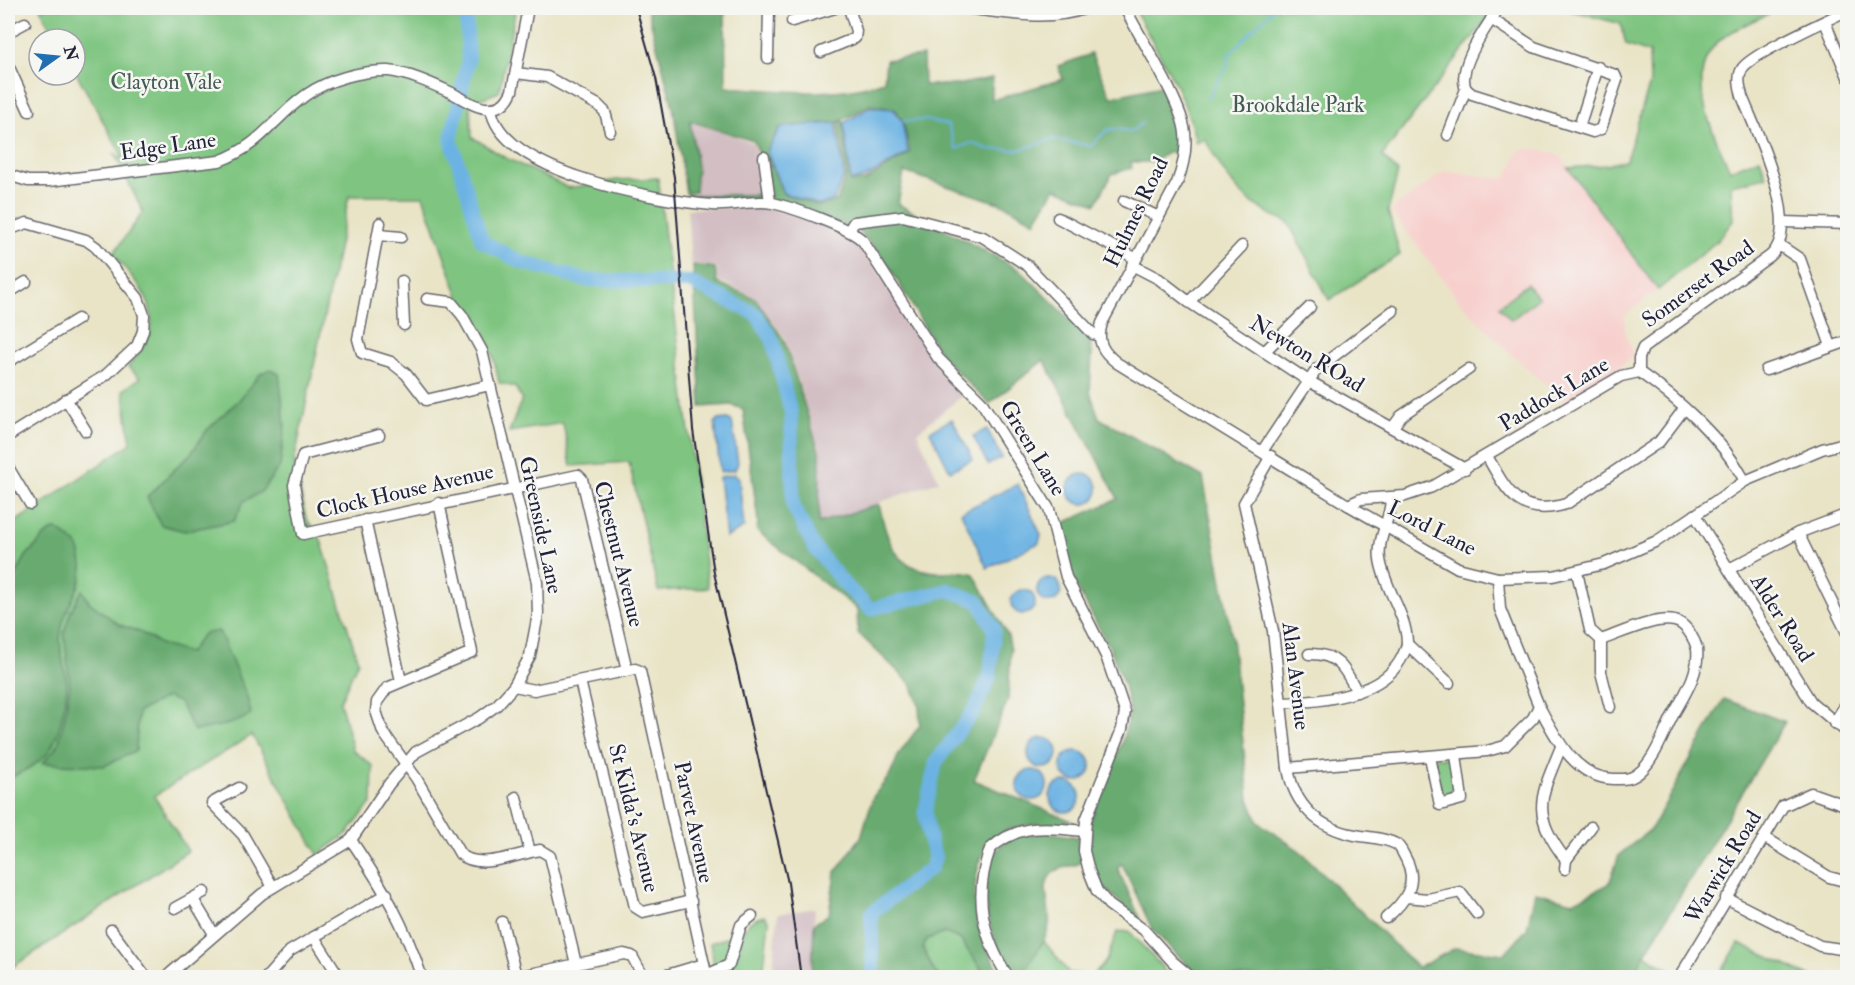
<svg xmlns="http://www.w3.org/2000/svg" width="1855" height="985" font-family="'IM FELL Double Pica',serif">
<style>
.built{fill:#f7d0cd}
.industrial{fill:#d2bec3}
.green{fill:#7fc581;stroke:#50745e;stroke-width:1.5}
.forest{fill:#67aa6f;stroke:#465;stroke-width:1.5;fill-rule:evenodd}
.water{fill:#6cb3e3;stroke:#476a8f;stroke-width:1.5}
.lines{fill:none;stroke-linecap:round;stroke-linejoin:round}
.stream{stroke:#6cb3e3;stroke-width:2}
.river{stroke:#6cb3e3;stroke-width:14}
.minor-casing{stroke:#68666c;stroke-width:13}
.minor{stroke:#fff;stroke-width:10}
.rail{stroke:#22223b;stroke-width:2}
.labels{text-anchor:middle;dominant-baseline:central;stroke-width:5;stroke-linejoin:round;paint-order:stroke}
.park-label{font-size:22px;fill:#435b54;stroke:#f6f6f2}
.street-label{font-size:22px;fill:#22223b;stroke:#f6f6f2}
</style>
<rect width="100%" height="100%" fill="#f6f6f2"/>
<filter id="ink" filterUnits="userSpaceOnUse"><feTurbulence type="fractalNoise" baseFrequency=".0167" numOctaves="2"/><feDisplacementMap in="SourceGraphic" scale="12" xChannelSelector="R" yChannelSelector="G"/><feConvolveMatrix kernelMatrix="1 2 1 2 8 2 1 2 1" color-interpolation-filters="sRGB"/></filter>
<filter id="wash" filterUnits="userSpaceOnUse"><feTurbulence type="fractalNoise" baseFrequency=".008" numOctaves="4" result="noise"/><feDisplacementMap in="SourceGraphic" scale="24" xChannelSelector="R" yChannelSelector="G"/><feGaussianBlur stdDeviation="1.35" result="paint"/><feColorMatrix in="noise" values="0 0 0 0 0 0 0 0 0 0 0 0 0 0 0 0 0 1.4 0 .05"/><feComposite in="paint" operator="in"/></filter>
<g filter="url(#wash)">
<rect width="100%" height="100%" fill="#e9e4c6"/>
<!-- built -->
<path class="built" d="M 1530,148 L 1554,153 L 1564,160 L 1658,290 L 1625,315 L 1625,334 L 1634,354 L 1620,367 L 1565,402 L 1511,354 L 1458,300 L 1391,211 L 1444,171 L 1506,179 L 1519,151 Z"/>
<!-- industrial -->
<g class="industrial">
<path d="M 690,122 L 753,143 L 762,169 L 756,194 L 696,194 L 698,165 Z"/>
<path d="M 765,207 L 811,220 L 855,241 L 967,392 L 917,432 L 939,481 L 819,524 L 821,453 L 785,338 L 755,297 L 718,280 L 717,267 L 691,263 L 687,209 Z"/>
<path d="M 815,908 L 812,977 L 772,978 L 778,914 Z"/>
</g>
<!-- green -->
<g class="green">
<path d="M 40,8 L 516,8 L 499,92 L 470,103 L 472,137 L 504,157 L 569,188 L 617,180 L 658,178 L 708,588 L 658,591 L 629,462 L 571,466 L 563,423 L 509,432 L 522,399 L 515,387 L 499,383 L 493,355 L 458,294 L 423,196 L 349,196 L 294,462 L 306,518 L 321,540 L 358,661 L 340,702 L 353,750 L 373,766 L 372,802 L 348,833 L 318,855 L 252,735 L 154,796 L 188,851 L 8,970 L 8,527 L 131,443 L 123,390 L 140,378 L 128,367 C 135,357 146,346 149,335 C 160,303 132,277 113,254 L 143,212 L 114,153 L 125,161 L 75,71 L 75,39 L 57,39 Z"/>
<path d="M 1134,8 L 1495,8 L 1382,156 L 1398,172 L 1388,211 L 1400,255 L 1329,300 L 1288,222 C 1241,204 1228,181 1205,139 L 1196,143 C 1185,91 1158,54 1134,8 Z"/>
<path d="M 1561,8 L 1782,8 C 1764,16 1744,24 1727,35 C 1678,66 1712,131 1730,170 L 1760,158 L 1766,177 L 1731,185 L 1733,221 L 1717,241 L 1658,290 L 1568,168 L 1607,165 L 1626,160 L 1650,83 L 1649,53 L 1626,45 L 1621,24 Z"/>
<path d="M 1527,284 L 1539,298 L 1511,320 L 1499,306 Z"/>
<path d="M 1453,757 L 1459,796 L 1444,802 L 1432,758 Z"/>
<path d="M 765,916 L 769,921 L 763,975 L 731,975 L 728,973 C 742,950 733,922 765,916 Z"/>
<path d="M 1129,931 L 1163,968 L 1168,977 L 1028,978 L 1024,971 L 1043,940 L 1069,973 L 1092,976 L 1106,961 L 1117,932 Z"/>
<path d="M 945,933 L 960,939 L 987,977 L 940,977 L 934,971 L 923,948 L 927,939 Z"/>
<path d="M 735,935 L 727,962 L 715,970 L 710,943 Z"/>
<path d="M 1739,943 L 1811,977 L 1718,977 Z"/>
<path d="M 1644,954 L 1674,972 L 1671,977 L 1631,978 Z"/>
</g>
<!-- forest -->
<g class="forest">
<path d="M 647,8 L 725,8 L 726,87 C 777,90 836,99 884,81 L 886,60 L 923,56 L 924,85 L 956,85 L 992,78 L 992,100 L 1063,79 L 1058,66 L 1091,54 L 1111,97 L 1161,86 L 1180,129 L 1182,154 L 1170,152 L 1151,162 L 1131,162 L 1132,168 L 1112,174 L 1096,204 L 1055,188 L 1035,222 L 1005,205 L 904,172 L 898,204 L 1020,270 L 1089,338 L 1092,352 L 1090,392 L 1099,418 L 1203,477 L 1232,638 L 1249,799 L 1258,822 L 1300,851 L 1418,968 L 1455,948 L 1504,954 L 1527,929 L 1535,892 L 1573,902 L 1609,884 L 1619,855 L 1651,829 L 1724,699 L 1785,722 L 1631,977 L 1199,977 L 1152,929 L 1122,864 L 1117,867 L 1142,923 L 1096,880 L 1087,851 L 1088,826 L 1122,742 L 1130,712 L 1124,685 L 1110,648 L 1069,573 L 1057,526 L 1118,499 L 1044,360 L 989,404 L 941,355 L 886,261 L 857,229 L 755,201 L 689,200 L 687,195 L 757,195 L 763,169 L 771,164 L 783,194 L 819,206 L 837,201 L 846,176 L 838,122 L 780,127 L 767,151 L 770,162 L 764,166 L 754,141 L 690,121 L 697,166 L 695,192 L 686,193 L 673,107 ZM 870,105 L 896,110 L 903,121 L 910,153 L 865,181 L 850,182 L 843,122 L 839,122 Z"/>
<path d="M 693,265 L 715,268 L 717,283 L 755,298 L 784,340 L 820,454 L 819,523 L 879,504 C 887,540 894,570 937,572 C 949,572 963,570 974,574 L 1008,636 L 1011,650 L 1008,700 L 974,780 L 1081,825 C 1057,825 1030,821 1008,830 C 973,843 970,897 979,928 C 984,946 994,962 1003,977 L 987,977 L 960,939 L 945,933 L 927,939 L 923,948 L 934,971 L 940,977 L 812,977 L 814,924 L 829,914 L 835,873 L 861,837 L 873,797 L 890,775 L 899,754 L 920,725 L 919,705 L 911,684 L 858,633 L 857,609 L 757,531 L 758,521 L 743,409 L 731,405 L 701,407 Z"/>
<path d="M 270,369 L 279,374 L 285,426 L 280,466 L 261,492 L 244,501 L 234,521 L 185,531 L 161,525 L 147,497 L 192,452 L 207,430 L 239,400 L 260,374 Z"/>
<path d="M 57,529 L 77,544 C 93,586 67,594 61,631 C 58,648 65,668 67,685 C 67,695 64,708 62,717 C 53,757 43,761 8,779 L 8,650 L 14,579 L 26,556 L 49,532 Z"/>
<path d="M 82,590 L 89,602 L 120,625 L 138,631 L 162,645 L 189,653 L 203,634 L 219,631 L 247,697 L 251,714 C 235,726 214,726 194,731 L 180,703 L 167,697 L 138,712 L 136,751 L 104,766 L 43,763 L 58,745 L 65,716 L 70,686 L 64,632 L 70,613 Z"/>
<path d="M 1046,832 L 1077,837 L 1081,863 C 1073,866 1061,867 1054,872 C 1038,882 1052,910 1049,925 C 1046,941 1033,957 1025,970 L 1028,977 L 1013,977 C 991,942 963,866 1010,839 C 1020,834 1035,834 1046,832 Z"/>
</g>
<!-- water -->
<g class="water">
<path d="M 870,107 L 893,109 L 902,121 L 908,153 L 865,178 L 851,181 L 844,123 Z"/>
<path d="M 836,123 L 844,176 L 834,200 L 820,205 L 783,193 L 767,151 L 781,127 Z"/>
<path d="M 727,419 L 732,421 L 738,463 L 735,470 L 720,472 L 715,423 L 718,420 Z"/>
<path d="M 952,419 L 973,459 L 950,471 L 930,431 Z"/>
<path d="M 987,429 L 1002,458 L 988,465 L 973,436 Z"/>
<path d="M 735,474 L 739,478 L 744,527 L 726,538 L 719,477 Z"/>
<circle cx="1083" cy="489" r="15"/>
<path d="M 1018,484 L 1041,535 L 1039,543 L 987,568 L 961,512 Z"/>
<circle cx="1049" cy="590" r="12"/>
<circle cx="1023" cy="602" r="12"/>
<circle cx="1043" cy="753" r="15"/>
<circle cx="1076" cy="766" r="15"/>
<circle cx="1032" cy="785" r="15"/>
<circle cx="1065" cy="797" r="15"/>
</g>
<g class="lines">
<!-- stream -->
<g class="stream">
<path d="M 1207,99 L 1229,63 L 1228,55 L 1274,8"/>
<path d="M 902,121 L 926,120 L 948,125 L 956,149 L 971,143 L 988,149 L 1018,150 L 1054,139 L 1091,146 C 1112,125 1103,128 1132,131 L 1142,123"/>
</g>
<!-- river -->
<path class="river" d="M 466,8 L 468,60 L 451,139 L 482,241 L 521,262 L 585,280 L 690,282 L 756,314 L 772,339 L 791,413 L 793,506 L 814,547 L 844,584 L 870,609 L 948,590 L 978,601 L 994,629 L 990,676 L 975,709 L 936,762 L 925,812 L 930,842 L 935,857 L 931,868 L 871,913 L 873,978"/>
</g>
</g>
<g filter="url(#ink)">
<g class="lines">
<defs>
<g id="minor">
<path d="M 966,8 C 1007,13 1047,22 1087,8"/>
<path d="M 1125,8 C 1140,38 1182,102 1185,133 C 1187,150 1183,167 1177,183 L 1102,323 C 1096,342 1103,352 1117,363 L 1348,505 L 1458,568 L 1498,578 L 1553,576 L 1604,564 L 1657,541 L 1745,481 L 1822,449 L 1848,442"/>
<path d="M 792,21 L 835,8"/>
<path d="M 1825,22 L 1848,77"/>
<path d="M 8,32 L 25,23"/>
<path d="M 821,52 L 855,38 L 856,31 L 849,8"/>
<path d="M 768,58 L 769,8"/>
<path d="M 8,65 L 29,111"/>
<path d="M 516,73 L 547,77 L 598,105 L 605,112 L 610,131"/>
<path d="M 1466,89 L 1472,94 L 1593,132 L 1601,129 L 1617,80 L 1615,75 L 1534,47 L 1491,19"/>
<path d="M 1466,89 C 1456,68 1487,25 1499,8"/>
<path d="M 491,108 C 499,173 660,201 713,205 C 732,207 754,199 772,203 C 791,207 851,228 863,241 L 938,358 L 981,401 L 1049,509 L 1066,577 L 1106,656 L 1125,712 L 1122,729 L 1086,820 L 1084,851 L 1089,871 L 1097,891 L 1109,905 L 1144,930 L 1172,961 L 1192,978"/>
<path d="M 1579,127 L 1598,67"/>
<path d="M 1448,135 L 1466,89"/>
<path d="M 764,157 L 770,202"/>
<path d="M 8,175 L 28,181 L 49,181 L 219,161 C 262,145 272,119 306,95 C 327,80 362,70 389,71 C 408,73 432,84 450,92 C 462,98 478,110 492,108 C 503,107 508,100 512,91 L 528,8"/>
<path d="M 1124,201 L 1159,217"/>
<path d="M 1058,218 L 1135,258"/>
<path d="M 1783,222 L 1848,224"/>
<path d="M 380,223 L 358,339 L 362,353 L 391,362 L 406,374 L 426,400 L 490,385"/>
<path d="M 8,230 L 27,223 L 86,240 L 96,247 L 138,298 L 144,315 L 143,331 L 137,346 L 106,375 L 8,436"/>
<path d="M 849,230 L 854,222 L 903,216 L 983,237 L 1028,266 L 1093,334 L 1099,335"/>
<path d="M 378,235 L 401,237"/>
<path d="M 1779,245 L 1800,259 L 1831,346"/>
<path d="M 1132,265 L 1159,279 L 1189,302 L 1307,380 L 1465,469"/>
<path d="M 402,281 L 404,325"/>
<path d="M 8,293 L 26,282"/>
<path d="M 1189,302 L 1242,246"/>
<path d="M 1264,352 L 1310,307"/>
<path d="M 8,362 L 78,319"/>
<path d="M 1766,370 L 1848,341"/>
<path d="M 1639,372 L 1639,358 L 1643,348 L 1770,256 C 1804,227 1756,132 1742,96 C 1740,87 1737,78 1742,69 C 1749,55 1828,20 1848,10"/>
<path d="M 66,399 L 86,431"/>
<path d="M 1393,427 L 1401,416 L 1469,369"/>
<path d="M 379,435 L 303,455 L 294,485 L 303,534 L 578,475 L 582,479 L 627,670"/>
<path d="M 1263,450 L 1317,369 L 1393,311"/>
<path d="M 1271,456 L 1244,503 L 1273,631 L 1288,768 L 1487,751 L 1505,746 L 1533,718 L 1539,706 L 1500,609 L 1498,578"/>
<path d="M 1487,456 C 1507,492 1520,518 1566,504 L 1659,442 L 1684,409"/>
<path d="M 8,467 L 30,504"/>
<path d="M 439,503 L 472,652 L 387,688 L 377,702 L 376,711 L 383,732 L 416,778 L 460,854 C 480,871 516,854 540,850 L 550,856 L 576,964"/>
<path d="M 1348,505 L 1361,499 L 1405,496 L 1432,487 L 1621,376 L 1639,372 C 1678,399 1722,438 1745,481"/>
<path d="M 1695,515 L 1811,702 L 1848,733"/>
<path d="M 365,520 L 401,681"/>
<path d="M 1798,533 L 1848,635"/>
<path d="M 1729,569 L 1798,533 L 1848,514"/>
<path d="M 1601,640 L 1601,672 L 1610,707"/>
<path d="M 1407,644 L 1449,683"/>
<path d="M 1309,654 C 1337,653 1345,668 1357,692"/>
<path d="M 580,681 L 635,907 L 643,912 L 691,901"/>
<path d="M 514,686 L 534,690 L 635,669 L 640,671 L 707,978"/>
<path d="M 1281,703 C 1321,702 1385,696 1403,655 C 1405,651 1407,646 1407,642 C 1406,613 1384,588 1380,559 C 1377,538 1391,519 1391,498"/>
<path d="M 1539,706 C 1555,736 1574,778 1614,779 C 1622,779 1629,780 1636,775 C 1653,764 1663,735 1672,717 C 1683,697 1700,673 1697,649 C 1695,640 1688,628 1680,623 C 1662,613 1621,633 1601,640 L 1590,630 L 1577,572"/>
<path d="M 1834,723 L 1848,701"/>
<path d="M 1561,747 C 1540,798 1530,813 1566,860"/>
<path d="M 1430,757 L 1440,805 L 1462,799 L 1456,755"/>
<path d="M 1288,768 C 1294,805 1318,828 1355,835 C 1370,838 1382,837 1396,844 C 1401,847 1403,854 1406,859 C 1419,884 1405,902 1386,918"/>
<path d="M 239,788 L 212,803 L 243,835 L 273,887"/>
<path d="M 516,797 L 530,852"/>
<path d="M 1764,837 L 1829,877 L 1848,882"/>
<path d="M 351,840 C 383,887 404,923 422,978"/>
<path d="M 1565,869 L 1566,860 L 1591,827"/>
<path d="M 1406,897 L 1428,899 L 1460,892 L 1477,914"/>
<path d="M 1726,898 L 1820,946 L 1848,950"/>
<path d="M 193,899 L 214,934"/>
<path d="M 175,908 L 204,892"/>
<path d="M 502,922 L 516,976"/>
<path d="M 111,930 L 147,978"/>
<path d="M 314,937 L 340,978"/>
<path d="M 706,975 L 729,965 L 741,925 L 752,916"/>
<path d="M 165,978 L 262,894 L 351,840 L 389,784 L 416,752 L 479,718 L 497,705 L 514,686 L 530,656 L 538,614 L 537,582 L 482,351 L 462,315 L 451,302 L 427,299"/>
<path d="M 266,978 L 290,951 L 387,894"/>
<path d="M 511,978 L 624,954 L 632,956 L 644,978"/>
<path d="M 657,978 L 704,964"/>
<path d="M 1009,978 C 982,937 973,896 990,849 C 1018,823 1048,827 1084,831"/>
<path d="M 1679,978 L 1783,806 L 1811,793 L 1848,806"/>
</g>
</defs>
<!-- minor casing -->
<use href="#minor" class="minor-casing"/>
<!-- minor -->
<use href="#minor" class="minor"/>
<!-- rail -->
<path class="rail" d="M 636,8 L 656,78 L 674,177 L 693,430 L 714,573 L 788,883 L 801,978"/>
</g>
</g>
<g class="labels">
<!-- park labels -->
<g class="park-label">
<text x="166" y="82">Clayton Vale</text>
<text x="1298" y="105">Brookdale Park</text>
</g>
<!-- street labels -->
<g class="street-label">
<text transform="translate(168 146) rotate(-8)">Edge Lane</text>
<text transform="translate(1136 212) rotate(-64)">Hulmes Road</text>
<text transform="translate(1698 284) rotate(-36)">Somerset Road</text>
<text transform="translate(1307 354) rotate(31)">Newton ROad</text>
<text transform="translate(1554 394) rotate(-31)">Paddock Lane</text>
<text transform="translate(1033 448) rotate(59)">Green Lane</text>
<text transform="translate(405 491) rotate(-13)">Clock House Avenue</text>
<text transform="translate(541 525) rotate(78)">Greenside Lane</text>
<text transform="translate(1432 528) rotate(27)">Lord Lane</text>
<text transform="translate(619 554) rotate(76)">Chestnut Avenue</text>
<text transform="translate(1782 618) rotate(58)">Alder Road</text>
<text transform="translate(1296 676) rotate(83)">Alan Avenue</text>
<text transform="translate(634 818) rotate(76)">St Kilda's Avenue</text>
<text transform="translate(694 822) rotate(78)">Parvet Avenue</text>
<text transform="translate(1723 867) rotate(-59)">Warwick Road</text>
</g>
</g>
<!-- margin -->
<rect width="1855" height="985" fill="none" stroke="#f6f6f2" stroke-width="30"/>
<!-- north arrow -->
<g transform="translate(57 57) rotate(75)"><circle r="28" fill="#f6f6f2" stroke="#a1a1a9" stroke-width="1.5"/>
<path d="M0-4.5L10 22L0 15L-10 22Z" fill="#1f6fb2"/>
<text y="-9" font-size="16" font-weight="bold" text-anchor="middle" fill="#22223b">N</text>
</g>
</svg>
